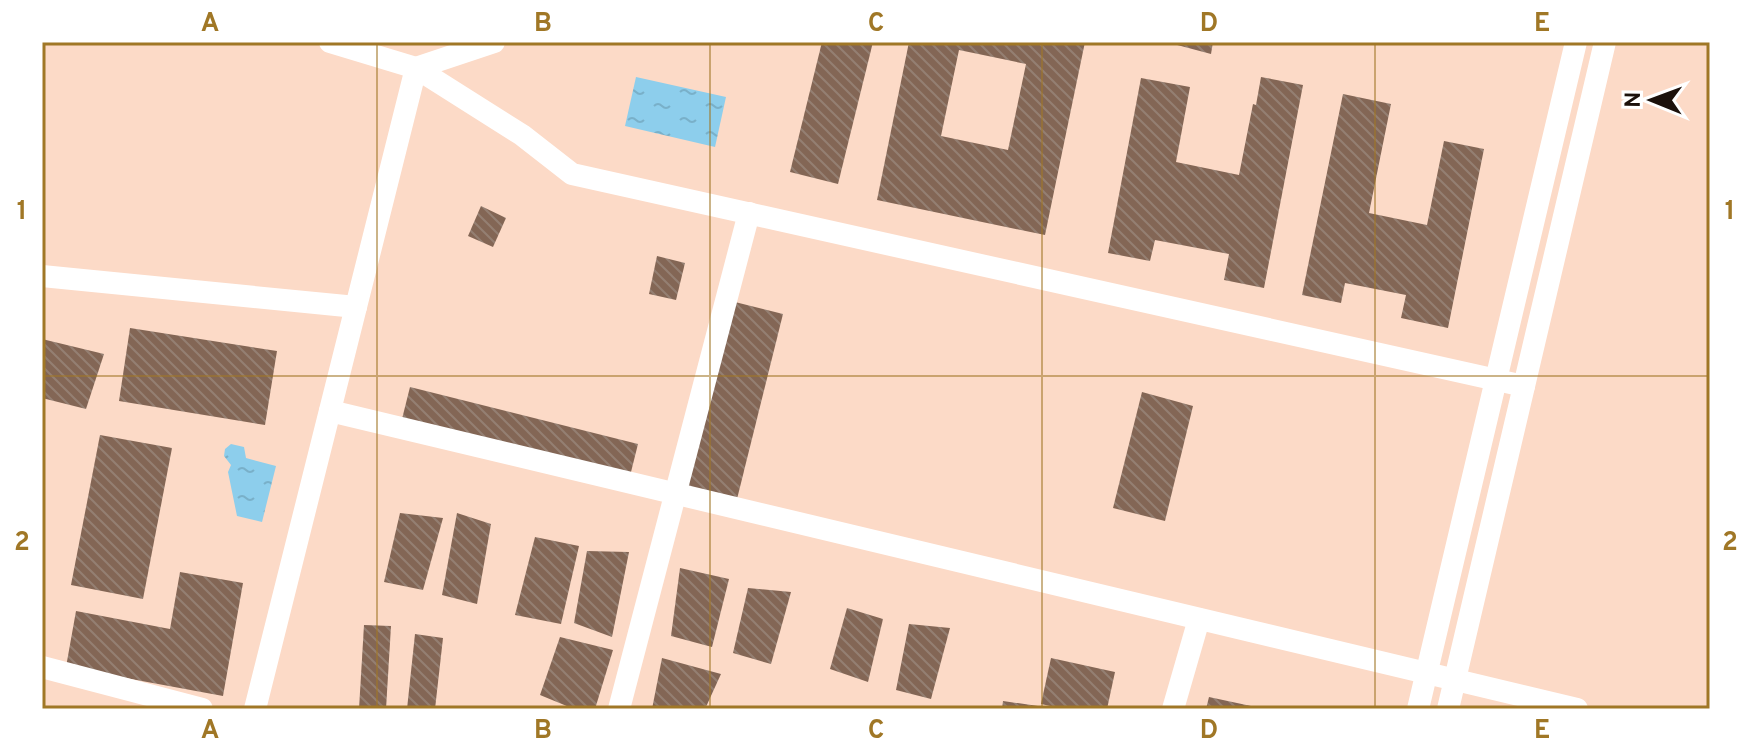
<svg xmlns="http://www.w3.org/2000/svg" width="1752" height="751" font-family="Overpass,sans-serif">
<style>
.water{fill:url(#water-ripples)}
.building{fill:url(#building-back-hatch);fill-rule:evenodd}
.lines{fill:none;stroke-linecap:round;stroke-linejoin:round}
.street{stroke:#fff;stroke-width:22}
.grid{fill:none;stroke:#a07726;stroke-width:2;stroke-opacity:0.55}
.neatline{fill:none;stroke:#a07726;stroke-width:3}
.grid-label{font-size:26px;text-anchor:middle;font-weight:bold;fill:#a07726}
</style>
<defs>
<pattern id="water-ripples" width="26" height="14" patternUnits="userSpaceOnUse" patternTransform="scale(2)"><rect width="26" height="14" fill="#8dceec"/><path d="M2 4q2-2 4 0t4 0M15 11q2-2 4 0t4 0" fill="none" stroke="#79b0c9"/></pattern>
<pattern id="building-back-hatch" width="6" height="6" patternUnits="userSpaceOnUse" patternTransform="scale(2)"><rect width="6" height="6" fill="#836655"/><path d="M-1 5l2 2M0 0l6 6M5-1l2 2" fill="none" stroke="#947f72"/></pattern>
</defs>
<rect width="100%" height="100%" fill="#fcdac7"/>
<!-- water -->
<g class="water">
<path d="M 636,77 L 726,97 L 715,147 L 625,126 Z"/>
<path d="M 231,444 L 244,447 L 246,458 L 276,466 L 262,522 L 237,516 L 228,472 L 231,465 L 224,456 L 225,449 Z"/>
</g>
<!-- building -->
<g class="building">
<path d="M 822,42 L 873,42 L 838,184 L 790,172 Z"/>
<path d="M 909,42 L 1085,42 L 1045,235 L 877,200 ZM 959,50 L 1026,64 L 1008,150 L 941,136 Z"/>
<path d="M 1166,42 L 1213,42 L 1211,54 Z"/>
<path d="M 1261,77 L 1303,85 L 1264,288 L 1224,280 L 1229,254 L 1155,240 L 1150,261 L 1108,253 L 1141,78 L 1190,87 L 1176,162 L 1239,175 L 1253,104 L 1256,105 Z"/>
<path d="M 1343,94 L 1391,104 L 1369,213 L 1427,225 L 1444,141 L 1484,149 L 1448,328 L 1401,318 L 1406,295 L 1345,283 L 1341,303 L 1302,295 Z"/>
<path d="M 481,206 L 506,218 L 493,247 L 468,236 Z"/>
<path d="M 657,256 L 685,263 L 676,300 L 649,294 Z"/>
<path d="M 731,301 L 783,314 L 737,499 L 685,486 Z"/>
<path d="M 130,328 L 277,351 L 265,425 L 119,401 Z"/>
<path d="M 42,339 L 104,354 L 86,409 L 42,398 Z"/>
<path d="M 410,387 L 638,444 L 630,476 L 402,419 Z"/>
<path d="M 1142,392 L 1193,406 L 1165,521 L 1113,508 Z"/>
<path d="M 100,435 L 172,448 L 143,599 L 71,585 Z"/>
<path d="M 400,513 L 443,518 L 423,590 L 384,582 Z"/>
<path d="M 457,513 L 491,524 L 477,604 L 442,595 Z"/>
<path d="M 535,537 L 579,546 L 561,624 L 515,615 Z"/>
<path d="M 587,551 L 629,552 L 612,637 L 574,623 Z"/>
<path d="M 680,568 L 729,579 L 712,647 L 671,636 Z"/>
<path d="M 180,572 L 243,583 L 223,696 L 66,667 L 76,611 L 170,629 Z"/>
<path d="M 748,588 L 791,592 L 771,664 L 733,653 Z"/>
<path d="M 847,608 L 883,619 L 868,682 L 830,669 Z"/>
<path d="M 909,624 L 950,628 L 931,699 L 896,690 Z"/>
<path d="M 364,625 L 391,626 L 386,709 L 359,709 Z"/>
<path d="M 415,634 L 443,638 L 435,709 L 407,709 Z"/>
<path d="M 560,637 L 613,650 L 595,709 L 574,709 L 540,695 Z"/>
<path d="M 662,658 L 721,674 L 705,709 L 652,709 Z"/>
<path d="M 1051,658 L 1115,672 L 1107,709 L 1064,709 L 1041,704 Z"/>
<path d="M 1209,697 L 1251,706 L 1250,709 L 1206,709 Z"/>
<path d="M 1003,701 L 1038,706 L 1038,709 L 1002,709 Z"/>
</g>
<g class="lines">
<!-- street -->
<g class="street">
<path d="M 330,42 L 416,68 L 522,135 L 572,174 L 1524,386"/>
<path d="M 416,68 L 494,42"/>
<path d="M 42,276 L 356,307"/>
<path d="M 330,411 L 1577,709"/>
<path d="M 42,667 L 202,709"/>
<path d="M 255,709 L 416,68"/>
<path d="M 619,709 L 749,213"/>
<path d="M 1173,709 L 1199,619"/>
<path d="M 1418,709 L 1576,42"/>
<path d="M 1448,709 L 1605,42"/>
</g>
</g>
<!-- grid -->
<path class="grid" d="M 377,42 L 377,709M 710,42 L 710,709M 1042,42 L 1042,709M 1375,42 L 1375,709M 42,376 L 1710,376"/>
<!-- border -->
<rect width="1752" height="751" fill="none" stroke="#ffffff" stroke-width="88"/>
<!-- north arrow -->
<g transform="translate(1652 100) rotate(271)" stroke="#ffffff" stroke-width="6" paint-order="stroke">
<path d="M0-6L14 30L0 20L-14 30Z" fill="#1c110b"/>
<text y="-12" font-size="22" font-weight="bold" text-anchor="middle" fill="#1c110b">N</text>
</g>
<rect x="44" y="44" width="1664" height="663" class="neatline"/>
<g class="grid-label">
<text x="210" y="31">A</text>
<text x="543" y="31">B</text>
<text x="876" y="31">C</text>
<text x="1209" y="31">D</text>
<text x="1542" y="31">E</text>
<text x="22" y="219">1</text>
<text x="1730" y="219">1</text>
<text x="22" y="550">2</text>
<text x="1730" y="550">2</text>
<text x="210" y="738">A</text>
<text x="543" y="738">B</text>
<text x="876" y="738">C</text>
<text x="1209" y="738">D</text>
<text x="1542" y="738">E</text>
</g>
</svg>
